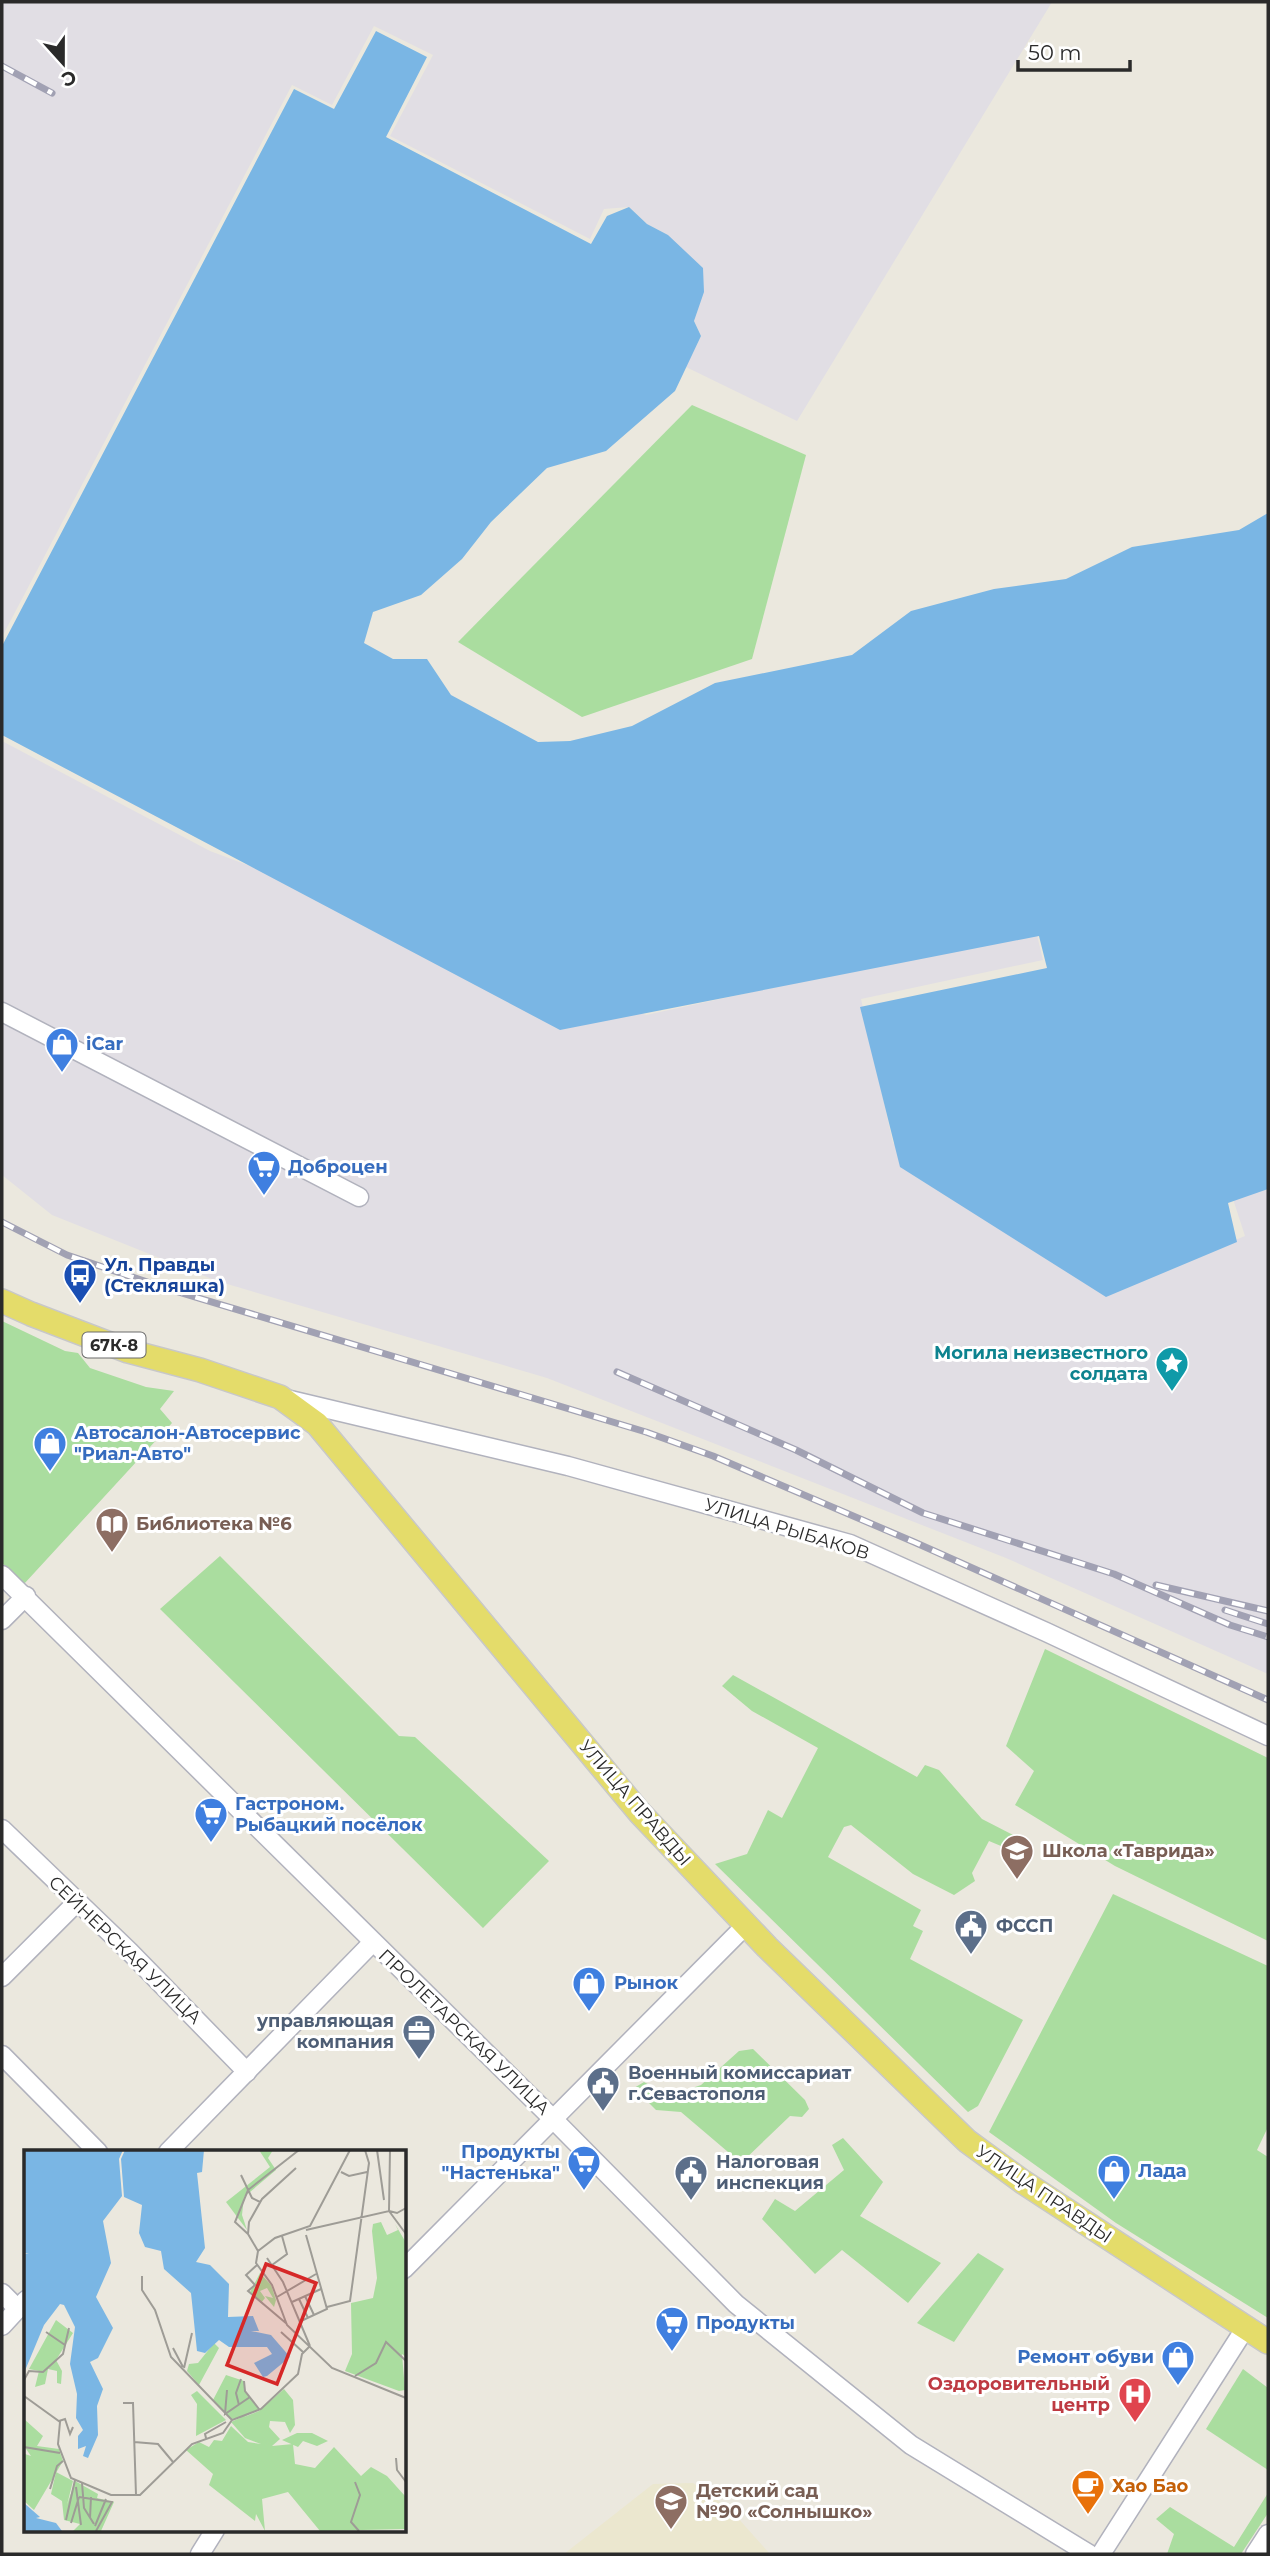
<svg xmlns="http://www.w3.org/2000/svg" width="1270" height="2556" font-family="Montserrat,sans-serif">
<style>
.industrial{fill:#e1dee4}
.education{fill:#ebe7cf}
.green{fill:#aadd9f}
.water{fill:#7ab6e4}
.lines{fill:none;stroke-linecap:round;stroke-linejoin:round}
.minor-casing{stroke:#b1b2bd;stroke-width:21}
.major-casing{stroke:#c8c8c8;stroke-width:26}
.minor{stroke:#fff;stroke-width:18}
.major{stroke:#e4dc6a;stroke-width:23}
.rail-casing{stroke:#a1a1b3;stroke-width:7}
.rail{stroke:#fff;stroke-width:4.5;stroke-dasharray:13;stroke-linecap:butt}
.labels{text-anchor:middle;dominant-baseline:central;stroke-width:6;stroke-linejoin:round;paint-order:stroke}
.shield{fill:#fff;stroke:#6a6a6a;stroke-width:2}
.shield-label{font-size:16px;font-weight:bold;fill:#2a2a2a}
.shop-label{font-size:18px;font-weight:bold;fill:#366cbe;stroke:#fff;text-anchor:start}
.transit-label{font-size:18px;font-weight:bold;fill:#164399;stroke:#fff;text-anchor:start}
.culture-label{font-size:18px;font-weight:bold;fill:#0d838f;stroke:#fff;text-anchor:end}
.education-label{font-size:18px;font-weight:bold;fill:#785e54;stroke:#fff;text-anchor:start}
.street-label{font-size:18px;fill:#2a2a2a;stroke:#fff}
.service-label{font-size:18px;font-weight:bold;fill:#4e5e75;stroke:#fff;text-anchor:start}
.health-label{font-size:18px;font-weight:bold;fill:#be3a42;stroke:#fff;text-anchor:end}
.food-label{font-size:18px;font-weight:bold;fill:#c56008;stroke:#fff;text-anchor:start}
.inset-road{fill:none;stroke:#9e9c96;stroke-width:2}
.view{fill:#d62828;fill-opacity:0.15;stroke:#d62828;stroke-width:3.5}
.inset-edge{fill:none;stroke:#2a2a2a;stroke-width:3.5}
</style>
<rect width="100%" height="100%" fill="#ebe8de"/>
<!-- industrial -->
<g class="industrial">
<path d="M 2,2 L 1052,2 L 797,421 L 686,367 L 701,336 L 694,321 L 703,292 L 668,235 L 647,224 L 629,207 L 604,209 L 590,239 L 390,136 L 433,55 L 374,26 L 332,105 L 292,85 L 2,637 Z"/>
<path d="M 2,741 L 210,851 L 646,1015 L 1036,931 L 1043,960 L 861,999 L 893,1143 L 1108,1292 L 1245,1236 L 1233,1199 L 1268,1186 L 1268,1674 L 1006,1558 L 547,1378 L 217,1281 L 52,1215 L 2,1175 Z"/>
</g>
<!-- education -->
<path class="education" d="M 693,2483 L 729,2508 L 770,2554 L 564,2554 L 653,2484 Z"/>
<!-- green -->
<g class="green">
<path d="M 692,405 L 806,455 L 752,659 L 582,717 L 458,642 Z"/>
<path d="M 2,1321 L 65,1351 L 78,1353 L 90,1368 L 146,1387 L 174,1391 L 160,1409 L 172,1423 L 24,1584 L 2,1563 Z"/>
<path d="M 220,1556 L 399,1736 L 415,1737 L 549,1861 L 483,1928 L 160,1609 Z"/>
<path d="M 1045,1649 L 1268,1758 L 1268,1941 L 1115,1866 L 1015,1805 L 1034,1771 L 1006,1746 Z"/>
<path d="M 733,1675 L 917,1777 L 925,1765 L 939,1770 L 982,1819 L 1019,1838 L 1013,1851 L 989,1841 L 972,1873 L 975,1881 L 954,1895 L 913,1874 L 851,1825 L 844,1827 L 828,1857 L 921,1910 L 913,1926 L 923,1931 L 910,1959 L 1023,2020 L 978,2106 L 968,2112 L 715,1864 L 747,1854 L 768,1810 L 782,1818 L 818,1748 L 752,1711 L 722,1686 Z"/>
<path d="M 1113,1894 L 1268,1966 L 1268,2127 L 1257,2150 L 1268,2157 L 1268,2318 L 1116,2223 L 989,2132 Z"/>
<path d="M 753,2049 L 805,2100 L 809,2109 L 802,2117 L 790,2116 L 741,2163 L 681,2112 L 656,2110 L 634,2088 L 644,2082 L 669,2096 L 701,2085 L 739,2051 Z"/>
<path d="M 843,2138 L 883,2182 L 860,2216 L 941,2263 L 908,2303 L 842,2250 L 815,2274 L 762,2219 L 775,2199 L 795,2211 L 844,2170 L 832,2145 Z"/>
<path d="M 978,2253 L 1004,2269 L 954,2342 L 917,2323 Z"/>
<path d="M 1243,2369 L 1268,2388 L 1268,2470 L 1206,2429 Z"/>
<path d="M 1268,2493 L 1268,2513 L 1241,2554 L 1167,2554 L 1174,2534 L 1156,2519 L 1170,2507 L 1234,2547 Z"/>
</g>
<!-- water -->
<path class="water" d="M 376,31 L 427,57 L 386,137 L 591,244 L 607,216 L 629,207 L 647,224 L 668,235 L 703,268 L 704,292 L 694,321 L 701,336 L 675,391 L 606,451 L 547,468 L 491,522 L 462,559 L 421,595 L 373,612 L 364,643 L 393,659 L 427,659 L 451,695 L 538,742 L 570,741 L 632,726 L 715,683 L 852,655 L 911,611 L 994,589 L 1066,579 L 1132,547 L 1239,530 L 1268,513 L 1268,1189 L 1228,1203 L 1237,1242 L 1106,1297 L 900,1167 L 860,1007 L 1047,968 L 1039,936 L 560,1030 L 2,735 L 2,646 L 294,89 L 334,109 Z"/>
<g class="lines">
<defs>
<g id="minor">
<path d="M 2,1012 L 359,1197"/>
<path d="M 286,1399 L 568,1466 L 850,1544 L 1046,1632 L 1268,1736"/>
<path d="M 2,1575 L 552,2118 L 736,2304 L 911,2445 L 1089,2554"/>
<path d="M 2,1620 L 26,1596"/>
<path d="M 2,1829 L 130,1952 L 247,2072"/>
<path d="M 2,1977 L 76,1903"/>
<path d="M 2,2055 L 98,2152"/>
<path d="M 168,2152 L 373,1942"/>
<path d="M 404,2269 L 746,1925"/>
<path d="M 2,2293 L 18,2309"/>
<path d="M 2,2326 L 26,2300"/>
<path d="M 200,2554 L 215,2530"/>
<path d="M 1101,2554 L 1246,2327"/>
<path d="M 1255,2554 L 1268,2534"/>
</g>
<path id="major" d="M 2,1301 L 31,1314 L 128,1351 L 200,1370 L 280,1397 L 317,1424 L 639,1812 L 767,1947 L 967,2141 L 1023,2182 L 1268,2342"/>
</defs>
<!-- minor casing -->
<use href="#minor" class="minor-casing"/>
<!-- major casing -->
<use href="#major" class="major-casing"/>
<!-- minor -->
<use href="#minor" class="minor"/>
<!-- major -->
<use href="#major" class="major"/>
<defs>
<g id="rail">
<path d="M 2,66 L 52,93"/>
<path d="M 2,1222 L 67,1255 L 165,1288 L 646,1432 L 713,1456 L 914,1542 L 1268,1700"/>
<path d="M 617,1372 L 796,1450 L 923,1513 L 1114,1574 L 1230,1625 L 1268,1637"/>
<path d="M 1156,1585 L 1268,1611"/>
<path d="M 1225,1610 L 1268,1624"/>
</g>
</defs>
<!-- rail casing -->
<use href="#rail" class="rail-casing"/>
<!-- rail -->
<use href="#rail" class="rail"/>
</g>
<!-- icons -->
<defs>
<symbol id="shop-pin" viewBox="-11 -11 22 30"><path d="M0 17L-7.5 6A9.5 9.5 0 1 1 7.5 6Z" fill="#3f7fe0" stroke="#fff"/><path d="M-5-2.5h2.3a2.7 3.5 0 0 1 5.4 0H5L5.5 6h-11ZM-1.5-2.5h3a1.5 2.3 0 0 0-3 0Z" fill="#fff"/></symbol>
<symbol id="supermarket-pin" viewBox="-11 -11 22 30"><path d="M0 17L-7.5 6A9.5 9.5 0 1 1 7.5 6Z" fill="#3f7fe0" stroke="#fff"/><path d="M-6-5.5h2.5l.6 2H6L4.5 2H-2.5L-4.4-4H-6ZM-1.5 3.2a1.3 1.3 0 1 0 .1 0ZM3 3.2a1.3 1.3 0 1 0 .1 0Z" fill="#fff"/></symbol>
<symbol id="bus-pin" viewBox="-11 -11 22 30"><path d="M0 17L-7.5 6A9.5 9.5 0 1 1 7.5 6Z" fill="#1a4fb4" stroke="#fff"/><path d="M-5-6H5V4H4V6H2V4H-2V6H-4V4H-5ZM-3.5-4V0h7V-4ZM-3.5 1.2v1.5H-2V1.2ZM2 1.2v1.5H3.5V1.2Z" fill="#fff"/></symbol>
<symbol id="sight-pin" viewBox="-11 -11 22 30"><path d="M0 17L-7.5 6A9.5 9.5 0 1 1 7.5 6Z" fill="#0f9aa8" stroke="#fff"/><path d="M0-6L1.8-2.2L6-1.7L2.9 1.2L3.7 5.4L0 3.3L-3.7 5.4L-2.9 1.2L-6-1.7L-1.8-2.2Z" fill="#fff"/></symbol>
<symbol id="library-pin" viewBox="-11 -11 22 30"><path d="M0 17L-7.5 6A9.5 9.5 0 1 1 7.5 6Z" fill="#8d6e63" stroke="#fff"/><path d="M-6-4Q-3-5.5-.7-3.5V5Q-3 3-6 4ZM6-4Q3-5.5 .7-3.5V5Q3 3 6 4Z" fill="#fff"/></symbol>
<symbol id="school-pin" viewBox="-11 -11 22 30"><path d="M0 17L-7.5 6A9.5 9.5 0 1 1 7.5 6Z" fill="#8d6e63" stroke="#fff"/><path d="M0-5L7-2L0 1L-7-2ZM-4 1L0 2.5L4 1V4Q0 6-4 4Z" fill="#fff"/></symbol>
<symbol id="civic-pin" viewBox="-11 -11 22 30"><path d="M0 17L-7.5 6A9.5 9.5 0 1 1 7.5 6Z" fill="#5c6f8a" stroke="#fff"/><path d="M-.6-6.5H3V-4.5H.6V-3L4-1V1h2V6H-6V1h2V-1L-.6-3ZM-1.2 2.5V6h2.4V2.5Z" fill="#fff"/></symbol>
<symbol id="office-pin" viewBox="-11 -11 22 30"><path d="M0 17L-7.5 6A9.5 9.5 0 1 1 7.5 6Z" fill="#5c6f8a" stroke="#fff"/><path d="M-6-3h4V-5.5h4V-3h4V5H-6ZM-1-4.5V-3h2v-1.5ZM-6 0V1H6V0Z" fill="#fff"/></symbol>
<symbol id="hospital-pin" viewBox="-11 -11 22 30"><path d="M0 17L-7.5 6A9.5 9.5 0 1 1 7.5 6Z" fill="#e0444e" stroke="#fff"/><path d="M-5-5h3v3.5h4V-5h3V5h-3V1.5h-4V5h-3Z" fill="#fff"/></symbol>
<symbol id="cafe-pin" viewBox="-11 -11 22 30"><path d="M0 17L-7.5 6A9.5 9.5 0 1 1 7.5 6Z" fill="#e8710a" stroke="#fff"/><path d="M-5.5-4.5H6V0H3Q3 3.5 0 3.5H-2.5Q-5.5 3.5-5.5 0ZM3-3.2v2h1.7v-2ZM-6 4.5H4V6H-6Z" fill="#fff"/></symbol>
</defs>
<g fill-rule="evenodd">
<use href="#shop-pin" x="43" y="1025" width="38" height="52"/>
<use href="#supermarket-pin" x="245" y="1148" width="38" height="52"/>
<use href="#bus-pin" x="61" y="1256" width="38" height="52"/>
<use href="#sight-pin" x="1153" y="1344" width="38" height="52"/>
<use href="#shop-pin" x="31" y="1424" width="38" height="52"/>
<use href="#library-pin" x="93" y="1505" width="38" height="52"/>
<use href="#supermarket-pin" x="192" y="1795" width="38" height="52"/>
<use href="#school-pin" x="998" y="1832" width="38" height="52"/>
<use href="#civic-pin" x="952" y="1907" width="38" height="52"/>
<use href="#shop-pin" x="570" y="1964" width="38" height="52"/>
<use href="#office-pin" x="400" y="2012" width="38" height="52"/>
<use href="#civic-pin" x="584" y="2064" width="38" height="52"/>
<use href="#supermarket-pin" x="565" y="2143" width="38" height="52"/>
<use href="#shop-pin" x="1095" y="2152" width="38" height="52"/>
<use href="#civic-pin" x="672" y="2153" width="38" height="52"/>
<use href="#supermarket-pin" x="653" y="2304" width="38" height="52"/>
<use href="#shop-pin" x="1159" y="2338" width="38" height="52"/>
<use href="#hospital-pin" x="1116" y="2375" width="38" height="52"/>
<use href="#cafe-pin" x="1069" y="2467" width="38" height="52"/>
<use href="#school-pin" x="652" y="2482" width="38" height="52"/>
</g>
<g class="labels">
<!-- shield labels -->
<rect class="shield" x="82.5" y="1332.5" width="63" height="25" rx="5"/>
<g class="shield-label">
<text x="114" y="1345">67К-8</text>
</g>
<!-- shop labels -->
<g class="shop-label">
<text x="86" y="1044">iCar</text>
<text x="288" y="1167">Доброцен</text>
<text x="74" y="1433">Автосалон-Автосервис<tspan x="74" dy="21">"Риал-Авто"</tspan></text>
<text x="235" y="1804">Гастроном.<tspan x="235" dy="21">Рыбацкий посёлок</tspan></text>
<text x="614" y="1983">Рынок</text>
<text x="560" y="2152" text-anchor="end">Продукты<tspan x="560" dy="21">"Настенька"</tspan></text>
<text x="1138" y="2171">Лада</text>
<text x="696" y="2323">Продукты</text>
<text x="1154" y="2357" text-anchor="end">Ремонт обуви</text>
</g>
<!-- transit labels -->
<g class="transit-label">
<text x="104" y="1265">Ул. Правды<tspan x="104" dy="21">(Стекляшка)</tspan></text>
</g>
<!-- culture labels -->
<g class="culture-label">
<text x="1148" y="1353">Могила неизвестного<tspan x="1148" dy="21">солдата</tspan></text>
</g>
<!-- education labels -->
<g class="education-label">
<text x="136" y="1524">Библиотека №6</text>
<text x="1042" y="1851">Школа «Таврида»</text>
<text x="696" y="2491">Детский сад<tspan x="696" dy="21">№90 «Солнышко»</tspan></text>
</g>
<!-- street labels -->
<g class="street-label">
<text transform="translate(787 1529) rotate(17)">УЛИЦА РЫБАКОВ</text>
<text transform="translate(635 1803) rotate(49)">УЛИЦА ПРАВДЫ</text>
<text transform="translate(125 1950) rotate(44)">СЕЙНЕРСКАЯ УЛИЦА</text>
<text transform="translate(464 2032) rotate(44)">ПРОЛЕТАРСКАЯ УЛИЦА</text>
<text transform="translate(1044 2194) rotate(34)">УЛИЦА ПРАВДЫ</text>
</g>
<!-- service labels -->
<g class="service-label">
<text x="996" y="1926">ФССП</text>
<text x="394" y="2021" text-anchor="end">управляющая<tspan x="394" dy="21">компания</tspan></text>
<text x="628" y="2073">Военный комиссариат<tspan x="628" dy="21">г.Севастополя</tspan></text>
<text x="716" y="2162">Налоговая<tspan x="716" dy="21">инспекция</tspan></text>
</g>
<!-- health labels -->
<g class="health-label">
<text x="1110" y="2384">Оздоровительный<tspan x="1110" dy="21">центр</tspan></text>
</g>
<!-- food labels -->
<g class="food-label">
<text x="1112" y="2486">Хао Бао</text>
</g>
</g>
<!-- overview -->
<g transform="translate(24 2150)">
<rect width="382" height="382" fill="#ebe8de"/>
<path d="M 235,0 L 249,0 L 244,8 L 252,20 L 220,47 L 218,65 L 223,80 L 202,52 L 246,17 ZM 357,72 L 363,85 L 374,80 L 371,74 L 381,91 L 381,206 L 378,204 L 381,240 L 375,241 L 321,221 L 328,204 L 327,153 L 349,148 L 353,128 L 348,81 L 349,74 ZM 236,123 L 247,135 L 252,150 L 250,157 L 241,146 L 249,148 L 243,138 L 236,141 L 241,148 L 237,153 L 226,142 ZM 32,170 L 49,183 L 32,210 L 38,221 L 37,234 L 33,233 L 33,221 L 24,219 L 21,234 L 11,237 L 15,221 L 5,219 ZM 190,193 L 195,198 L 175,235 L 163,221 L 165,214 L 174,213 ZM 202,225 L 220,231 L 220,240 L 235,259 L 220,267 L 235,261 L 260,239 L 269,250 L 271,275 L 266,283 L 261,272 L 246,271 L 245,277 L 256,289 L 248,296 L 269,294 L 271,314 L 291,318 L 310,297 L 337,326 L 347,317 L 363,326 L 381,346 L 381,379 L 296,381 L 264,342 L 238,349 L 241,381 L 232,364 L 231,371 L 185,335 L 189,324 L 162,300 L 175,292 L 185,297 L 190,290 L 198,291 L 207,276 L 224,292 L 237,294 L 221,288 L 207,272 L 216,268 L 207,269 L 189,250 ZM 173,241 L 202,270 L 172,286 L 173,254 L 167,245 ZM 0,269 L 19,286 L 13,296 L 35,299 L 39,311 L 10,360 L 0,351 L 0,297 L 1,304 L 7,306 L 0,296 ZM 273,283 L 288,283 L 304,291 L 293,296 L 279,291 L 274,297 L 258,290 ZM 32,322 L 49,331 L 43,355 L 51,331 L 74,344 L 73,348 L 90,352 L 77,381 L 49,381 L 56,374 L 40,370 L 38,351 L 27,344 Z" fill="#aadd9f"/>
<path d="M 0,0 L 99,0 L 95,9 L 98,46 L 79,71 L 87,113 L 72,147 L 89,178 L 74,208 L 66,212 L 79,239 L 73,256 L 74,285 L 64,308 L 59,306 L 62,296 L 54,299 L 54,286 L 59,280 L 52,268 L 53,244 L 46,214 L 51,177 L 40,155 L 36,154 L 20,175 L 0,223 L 0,104 L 5,104 L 0,103 ZM 101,0 L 180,0 L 178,22 L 173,23 L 181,98 L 172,112 L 186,115 L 205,134 L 204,167 L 229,166 L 235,181 L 227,181 L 247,185 L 266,207 L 243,226 L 239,227 L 230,213 L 248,204 L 243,197 L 205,197 L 195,190 L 181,203 L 173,201 L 167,143 L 140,119 L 137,101 L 121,97 L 115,83 L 118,55 L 100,47 L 97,9 ZM 0,353 L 16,367 L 12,368 L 32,373 L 38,381 L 0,381 Z" fill="#7ab6e4"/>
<path class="inset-road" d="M 326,0 L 286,76 L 251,88 L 234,101 L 232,113 L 248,135 L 263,175 L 308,218 L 382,248M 353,0 L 360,50M 366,0 L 365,61 L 373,63 L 382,58M 317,22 L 325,26 L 343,22M 217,25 L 228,48 L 236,52M 282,80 L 365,61 L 382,84M 224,84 L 211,72 L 224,40 L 275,0M 234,101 L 224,84 L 225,72 L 238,49 L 272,18M 243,108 L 259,132 L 286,196M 233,115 L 222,125 L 231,135 L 224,141 L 263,174M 248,115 L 263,104 L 258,86M 118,126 L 118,140 L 131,160 L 147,207 L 208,270M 281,146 L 290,165M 253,147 L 292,124M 275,149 L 284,168M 268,152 L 297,139M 303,157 L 326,151 L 345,13 L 341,0M 277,171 L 303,159 L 282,85M 22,182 L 41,195M 257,182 L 279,202M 149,198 L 159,217M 160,218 L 168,183M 331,226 L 352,213 L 362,192 L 382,211M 0,230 L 5,221 L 19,222 L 39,204 L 45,178M 220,231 L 221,241 L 235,259M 203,240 L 201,264 L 226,247M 0,246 L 36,272 L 34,294 L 47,328 L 87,345 L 116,345 L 168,294 L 199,283 L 208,270 L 237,259 L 274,224 L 278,204 L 286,196M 99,253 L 109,253 L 112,345M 215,255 L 212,243 L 217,229M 35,271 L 41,269 L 46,284 L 49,277M 182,288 L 181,284 L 202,272M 110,292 L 134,294 L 149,312M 0,297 L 36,303M 372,308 L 373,320 L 382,332M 331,332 L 336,345 L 327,372 L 335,381M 58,333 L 60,358 L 70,374M 52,337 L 57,375M 26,339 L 33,316 L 39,311M 55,347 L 88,352 L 72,381M 66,368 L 67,347M 42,370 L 51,330M 47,373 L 55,347M 71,376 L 82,349"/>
<path class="view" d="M 242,114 L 292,133 L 253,234 L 203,215 Z"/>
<rect width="382" height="382" class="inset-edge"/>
</g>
<!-- border -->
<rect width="1270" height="2556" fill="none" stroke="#2a2a2a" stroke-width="7"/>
<!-- north arrow -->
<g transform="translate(63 63) rotate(159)" stroke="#ffffff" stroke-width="5" paint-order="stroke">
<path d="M0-5L12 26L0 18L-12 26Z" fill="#2a2a2a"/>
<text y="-10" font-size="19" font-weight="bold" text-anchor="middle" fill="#2a2a2a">С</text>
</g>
<!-- scale -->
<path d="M1018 60v10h112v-10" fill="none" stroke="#2a2a2a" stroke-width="3.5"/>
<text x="1028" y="60" font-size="21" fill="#2a2a2a" stroke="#ffffff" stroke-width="5" paint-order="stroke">50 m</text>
</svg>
